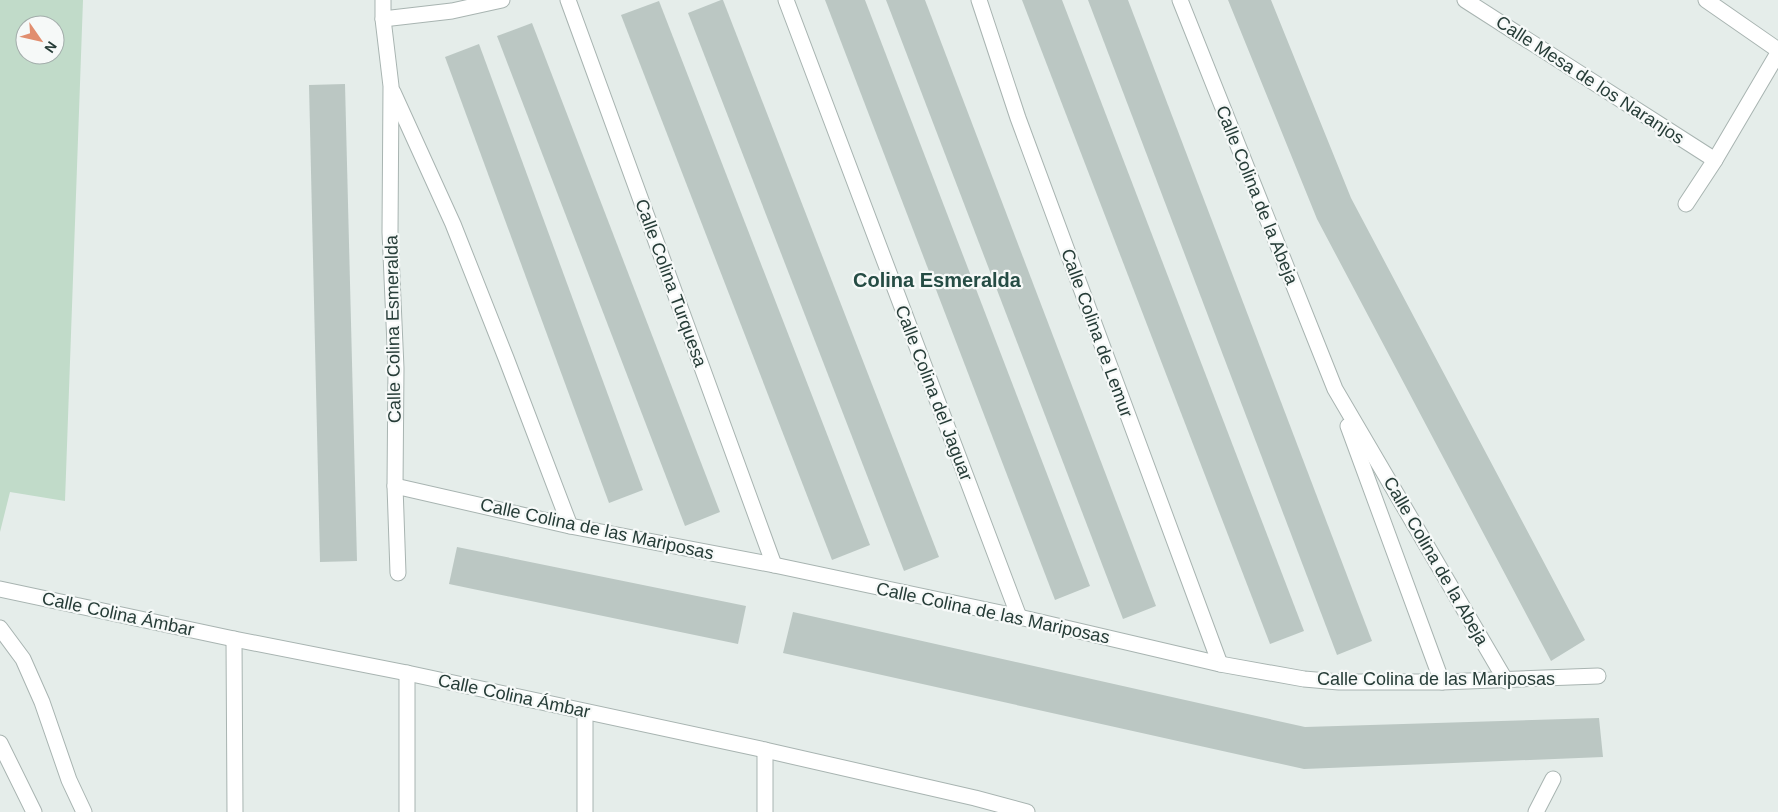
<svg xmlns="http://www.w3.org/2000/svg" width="1778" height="812" font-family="Arial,sans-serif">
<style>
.green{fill:#c1dbc9;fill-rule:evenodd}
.building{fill:#bbc7c3}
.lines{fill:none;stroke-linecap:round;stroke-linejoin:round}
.minor-casing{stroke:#a8b4b1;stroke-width:17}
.minor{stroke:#fff;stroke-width:15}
.labels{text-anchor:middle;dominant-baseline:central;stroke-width:4.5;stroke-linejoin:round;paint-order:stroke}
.street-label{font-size:18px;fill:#263c37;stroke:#f6f9f8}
.quarter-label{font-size:20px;font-weight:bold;fill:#254c44;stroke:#f6f9f8}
</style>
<rect width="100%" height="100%" fill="#e5edea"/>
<!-- green -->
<path class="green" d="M 0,0 L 83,0 L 65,501 L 10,492 L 0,532 ZM 25,25 L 55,25 L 55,55 L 25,55 Z"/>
<!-- building -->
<g class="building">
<path d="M 721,0 L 723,0 L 939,557 L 904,571 L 688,13 Z"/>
<path d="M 825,0 L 865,0 L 1090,586 L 1055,600 Z"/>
<path d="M 886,0 L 925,0 L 1156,606 L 1123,619 Z"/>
<path d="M 1022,0 L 1062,0 L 1304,631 L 1270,644 Z"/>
<path d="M 1088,0 L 1128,0 L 1372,641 L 1337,655 Z"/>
<path d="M 1228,0 L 1271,0 L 1351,198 L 1585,640 L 1551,661 L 1317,219 Z"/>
<path d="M 659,1 L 870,545 L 832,560 L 621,15 Z"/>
<path d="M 532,23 L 720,512 L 685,526 L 497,36 Z"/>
<path d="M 479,44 L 643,490 L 609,503 L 445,57 Z"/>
<path d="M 345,84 L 357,561 L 320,562 L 309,85 Z"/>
<path d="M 457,547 L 746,606 L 738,644 L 449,584 Z"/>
<path d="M 793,612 L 1305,727 L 1599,718 L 1603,757 L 1304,769 L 783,653 Z"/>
</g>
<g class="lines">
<defs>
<g id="minor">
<path d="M 383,0 L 383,19 L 391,86 L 390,232 L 396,368 L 395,486 L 398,573"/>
<path d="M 568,0 L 774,565"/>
<path d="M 786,0 L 1019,617"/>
<path d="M 979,0 L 1018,118 L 1220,664"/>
<path d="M 1180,0 L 1335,389 L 1506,681"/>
<path d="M 1465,0 L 1715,160"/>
<path d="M 1706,0 L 1778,50"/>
<path d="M 383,19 L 452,11 L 502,0"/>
<path d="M 393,92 L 453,224 L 506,358 L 570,526"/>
<path d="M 1686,204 L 1715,160 L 1778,53"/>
<path d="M 1348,426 L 1442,682"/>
<path d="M 395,486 L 570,526 L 774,565 L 1019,617 L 1220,664 L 1304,679 L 1339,682 L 1442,682 L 1598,676"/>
<path d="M 0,589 L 234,639 L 407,673 L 765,750 L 975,798 L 1027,812"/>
<path d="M 0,628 L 23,659 L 42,702 L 69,780 L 84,812"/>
<path d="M 234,639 L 235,812"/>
<path d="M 0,743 L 34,812"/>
<path d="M 407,812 L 407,673"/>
<path d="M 585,812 L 585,712"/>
<path d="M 765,812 L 765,750"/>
<path d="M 1536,812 L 1553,779"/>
</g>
</defs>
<!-- minor casing -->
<use href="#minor" class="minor-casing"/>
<!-- minor -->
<use href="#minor" class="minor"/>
</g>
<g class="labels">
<!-- street labels -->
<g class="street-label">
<text transform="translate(1590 80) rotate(33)">Calle Mesa de los Naranjos</text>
<text transform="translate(1257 195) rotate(68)">Calle Colina de la Abeja</text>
<text transform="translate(671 283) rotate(70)">Calle Colina Turquesa</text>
<text transform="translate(393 329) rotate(-91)">Calle Colina Esmeralda</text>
<text transform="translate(1097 333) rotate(70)">Calle Colina de Lemur</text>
<text transform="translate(934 393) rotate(69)">Calle Colina del Jaguar</text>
<text transform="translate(597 529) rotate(12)">Calle Colina de las Mariposas</text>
<text transform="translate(1436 561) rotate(60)">Calle Colina de la Abeja</text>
<text transform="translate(993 613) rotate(12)">Calle Colina de las Mariposas</text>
<text transform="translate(118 614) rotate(12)">Calle Colina Ámbar</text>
<text x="1436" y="679">Calle Colina de las Mariposas</text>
<text transform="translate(514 696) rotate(12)">Calle Colina Ámbar</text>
</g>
<!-- quarter labels -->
<g class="quarter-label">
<text x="937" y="280">Colina Esmeralda</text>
</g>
</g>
<!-- north arrow -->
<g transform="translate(40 40) rotate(124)"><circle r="24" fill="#f6f9f8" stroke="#a3adab"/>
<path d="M0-4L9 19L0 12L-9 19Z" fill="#e18e6f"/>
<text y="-8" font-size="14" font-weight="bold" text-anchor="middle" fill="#263c37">N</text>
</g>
</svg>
